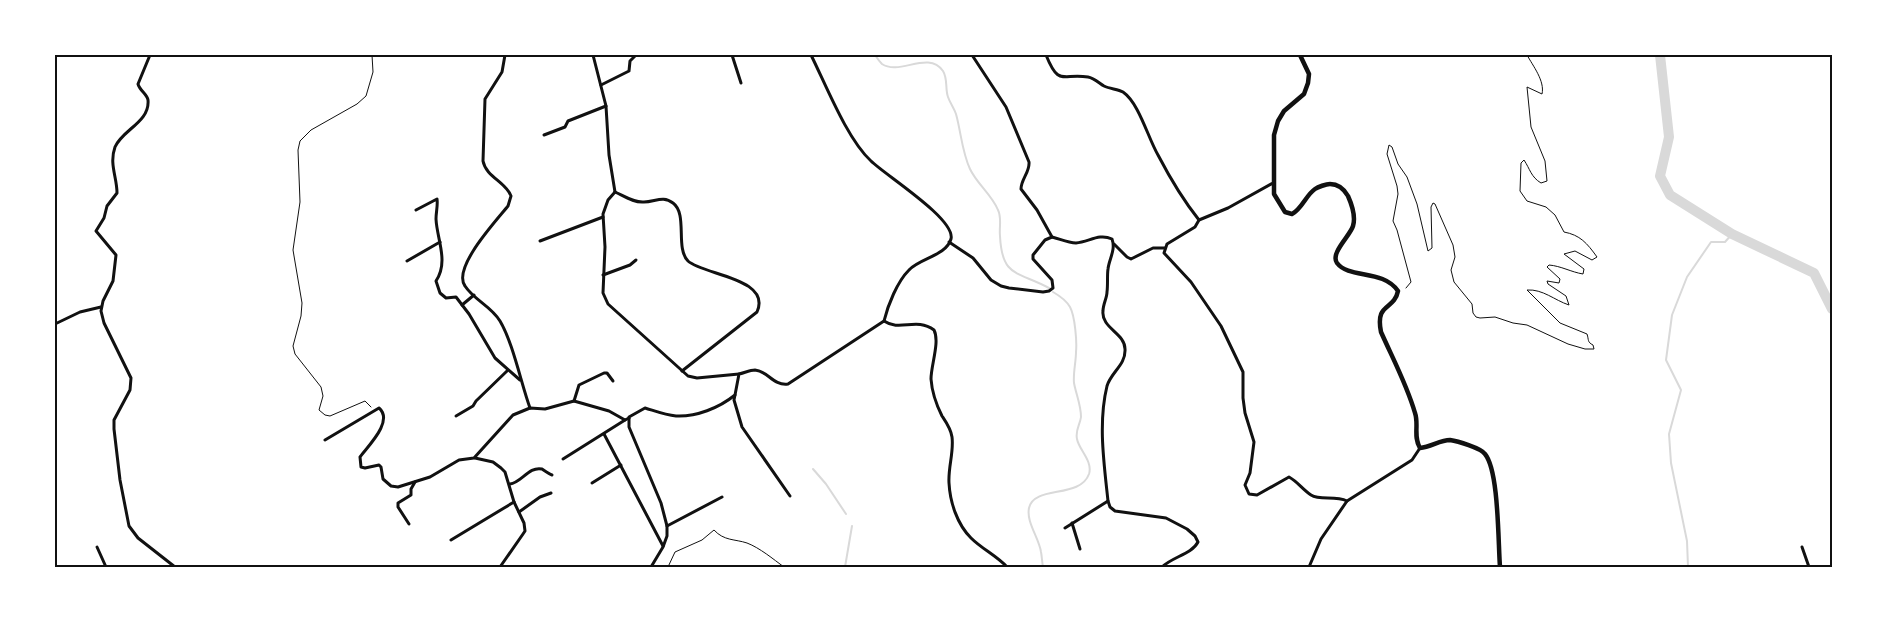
<svg xmlns="http://www.w3.org/2000/svg" width="1887" height="622" font-family="'Open Sans',sans-serif">
<style>
.lines{fill:none;stroke-linecap:round;stroke-linejoin:round}
.stream{stroke:#d9d9d9;stroke-width:2}
.river{stroke:#d9d9d9;stroke-width:10}
.path{stroke:#111;stroke-width:1}
.minor{stroke:#111;stroke-width:3}
.secondary{stroke:#111;stroke-width:4.5}
.neatline{fill:none;stroke:#111;stroke-width:2}
</style>
<rect width="100%" height="100%" fill="#fff"/>
<g class="lines">
<!-- stream -->
<g class="stream">
<path d="M 875,55 C 877,58 880,62 882,64 C 900,76 928,50 943,71 C 948,79 945,89 948,97 C 950,103 954,108 956,114 C 961,132 962,152 970,169 C 977,184 992,195 998,210 C 1002,218 999,227 1000,236 C 1002,278 1018,271 1049,288"/>
<path d="M 813,469 L 826,484 L 846,514"/>
<path d="M 845,567 L 852,526"/>
<path d="M 1043,567 C 1042,562 1042,557 1041,552 C 1039,538 1026,522 1029,508 C 1034,485 1080,499 1089,474 C 1093,461 1079,450 1077,439 C 1075,430 1080,425 1081,417 C 1081,405 1076,394 1074,383 C 1073,373 1076,362 1076,352 C 1077,342 1075,316 1070,307 C 1066,300 1060,296 1053,292"/>
<path d="M 1688,567 L 1687,541 L 1671,463 L 1669,434 L 1681,390 L 1666,360 L 1672,315 L 1687,277 L 1711,242 L 1725,242 L 1732,234"/>
</g>
<!-- river -->
<path class="river" d="M 1660,55 L 1669,137 L 1660,176 L 1670,195 L 1732,234 L 1814,273 L 1832,309"/>
<!-- path -->
<g class="path">
<path d="M 1406,288 L 1411,282 L 1397,230 L 1393,221 L 1398,194 L 1397,186 L 1387,154 L 1389,145 L 1392,147 L 1398,164 L 1407,177 L 1417,204 L 1428,251 L 1432,248 L 1431,207 L 1433,203 L 1435,204 L 1453,245 L 1455,257 L 1451,270 L 1454,282 L 1472,304 L 1473,313 L 1476,317 L 1480,318 L 1495,317 L 1513,323 L 1527,325 L 1568,344 L 1585,349 L 1594,349 L 1593,345 C 1587,342 1589,340 1587,334 L 1560,323 L 1527,290 C 1543,289 1554,300 1569,305 L 1566,296 L 1548,284 L 1547,281 L 1559,283 L 1560,279 L 1547,267 L 1549,265 C 1561,266 1571,272 1583,274 L 1584,269 L 1564,254 L 1575,251 L 1592,260 L 1597,257 C 1587,243 1580,235 1564,232 L 1555,215 L 1546,207 L 1527,201 L 1520,191 L 1521,163 L 1524,160 C 1530,169 1531,177 1541,183 L 1547,181 L 1545,161 L 1531,127 L 1527,87 L 1542,94 C 1545,81 1533,66 1527,55"/>
<path d="M 371,407 L 365,401 L 330,416 L 325,415 L 319,410 L 323,396 L 321,387 L 295,354 L 293,346 L 301,316 L 302,303 L 293,250 L 300,202 L 298,150 L 300,141 L 311,130 L 357,104 L 366,96 L 373,72 L 372,55"/>
<path d="M 668,567 L 675,552 L 702,540 L 714,530 C 724,541 735,539 747,543 C 760,548 773,559 784,567"/>
</g>
<!-- minor -->
<g class="minor">
<path d="M 150,55 L 138,84 C 140,91 147,94 148,100 C 150,122 122,130 115,147 C 109,164 117,177 117,193 L 107,206 L 104,218 L 96,231 L 116,255 L 113,281 L 103,301 L 101,311 L 104,323 L 131,378 L 130,390 L 114,420 L 114,429 L 120,480 L 129,526 L 138,538 L 175,567"/>
<path d="M 505,55 L 502,72 L 485,99 L 483,161 C 486,177 506,182 511,196 L 508,206 C 496,221 452,268 465,286 C 474,300 491,306 500,321 C 513,343 521,383 530,408"/>
<path d="M 593,55 L 606,106 L 609,155 L 615,192"/>
<path d="M 732,55 L 741,83"/>
<path d="M 972,55 L 1006,107 L 1029,162 C 1030,172 1021,179 1021,189 L 1037,210 L 1052,237 C 1060,239 1068,243 1076,243 C 1089,242 1099,233 1112,239 C 1116,250 1109,259 1108,269 C 1107,276 1108,284 1107,292 C 1107,298 1103,304 1103,311 C 1101,328 1125,333 1125,349 C 1126,365 1111,372 1107,386 C 1098,423 1104,463 1108,501 L 1110,507 L 1115,511 L 1166,518 L 1187,529 L 1195,536 L 1198,542 C 1192,554 1172,557 1162,567"/>
<path d="M 1046,55 C 1059,87 1062,73 1088,77 C 1094,78 1099,83 1104,86 C 1110,89 1118,89 1123,92 C 1139,103 1148,138 1158,155 C 1170,178 1183,200 1199,220"/>
<path d="M 601,85 L 629,71 L 630,61 L 636,55"/>
<path d="M 544,135 L 565,127 L 568,121 L 606,106"/>
<path d="M 1273,183 L 1228,208 L 1199,220 L 1195,227 L 1167,244 L 1164,253 L 1191,282 L 1221,326 L 1243,372 L 1243,398 L 1245,413 L 1254,442 L 1250,473 L 1245,485 L 1249,494 L 1257,495 L 1289,477 C 1298,482 1302,489 1311,495 C 1320,501 1335,495 1347,501"/>
<path d="M 615,192 C 624,196 634,203 644,202 C 655,202 663,195 673,203 C 688,214 675,248 688,261 C 703,275 772,278 757,312 L 682,371"/>
<path d="M 615,192 L 608,200 L 603,214 L 605,247 L 603,293 L 608,304 L 688,376 L 697,378 L 739,374"/>
<path d="M 416,210 L 437,199 C 438,205 436,212 436,219 C 437,240 449,261 436,281 L 440,293 L 446,298 L 456,297 L 469,314 L 495,358 L 520,380"/>
<path d="M 540,241 L 603,217"/>
<path d="M 949,242 L 973,258 L 991,280 L 1001,286 L 1009,288 L 1043,292 L 1049,291 L 1053,288 L 1052,280 L 1033,259 L 1033,255 L 1045,240 L 1052,237"/>
<path d="M 1114,244 L 1127,257 L 1131,259 L 1153,248 L 1165,248"/>
<path d="M 407,261 L 440,242"/>
<path d="M 603,275 L 630,265 L 636,260"/>
<path d="M 462,305 L 474,295"/>
<path d="M 884,321 C 900,332 916,317 934,330 C 940,342 931,365 931,379 C 932,393 936,404 942,416 C 946,422 951,429 952,437 C 954,452 948,467 949,483 C 950,502 957,524 971,538 C 982,549 997,556 1007,567"/>
<path d="M 55,324 L 80,312 L 101,307"/>
<path d="M 735,395 L 734,400 L 742,427 L 790,496"/>
<path d="M 574,401 L 579,385 L 604,373 L 607,373 L 613,381"/>
<path d="M 456,416 L 473,406 L 476,401 L 507,371"/>
<path d="M 604,434 L 663,546"/>
<path d="M 325,440 L 379,408 C 394,421 368,446 360,457 L 361,467 L 365,468 L 379,465 L 381,467 L 383,479 L 391,486 L 398,487 L 430,477 L 459,460 L 474,458 L 513,415 L 530,408 L 545,409 L 574,401 L 609,411 L 625,420 L 629,418"/>
<path d="M 475,458 L 493,462 L 501,468 L 505,472 L 514,502 L 524,523 L 525,531 L 523,534 L 500,567"/>
<path d="M 563,459 L 625,420"/>
<path d="M 592,483 L 621,465"/>
<path d="M 510,484 C 521,483 529,466 542,469 C 545,471 549,474 552,475"/>
<path d="M 519,512 L 540,497 L 551,493"/>
<path d="M 1072,523 L 1080,549"/>
<path d="M 409,524 L 398,507 L 398,503 L 411,495 L 411,489 L 415,482"/>
<path d="M 667,526 L 722,497"/>
<path d="M 1065,528 L 1108,501"/>
<path d="M 451,540 L 514,502"/>
<path d="M 97,547 L 106,567"/>
<path d="M 1802,547 L 1809,567"/>
<path d="M 651,567 L 663,547 L 667,536 L 667,526 L 661,503 L 629,427 L 629,417 L 645,408 C 655,411 665,415 676,416 C 696,417 719,408 735,395 L 739,374 C 744,373 750,370 755,370 C 768,371 773,386 788,384 L 884,321 C 888,305 897,282 909,270 C 920,258 946,256 951,239 C 956,219 885,175 871,161 C 847,139 826,85 811,55"/>
<path d="M 1309,567 L 1321,539 L 1347,501 L 1412,460 L 1420,448"/>
</g>
<!-- secondary -->
<path class="secondary" d="M 1300,55 L 1309,74 L 1308,83 L 1304,94 L 1284,111 L 1278,121 L 1274,135 L 1274,194 L 1285,212 L 1292,214 C 1302,209 1306,195 1315,189 C 1318,187 1326,184 1330,184 C 1338,184 1344,189 1348,196 C 1352,205 1356,216 1353,226 C 1350,236 1330,253 1337,263 C 1349,279 1383,269 1398,291 C 1394,311 1375,302 1381,332 C 1393,359 1407,385 1415,413 C 1419,424 1413,437 1420,448 C 1431,447 1440,440 1450,440 C 1457,441 1481,448 1485,454 C 1499,471 1498,542 1500,567"/>
</g>
<!-- border -->
<rect width="1887" height="622" fill="none" stroke="#ffffff" stroke-width="112"/>
<rect x="56" y="56" width="1775" height="510" class="neatline"/>
</svg>
